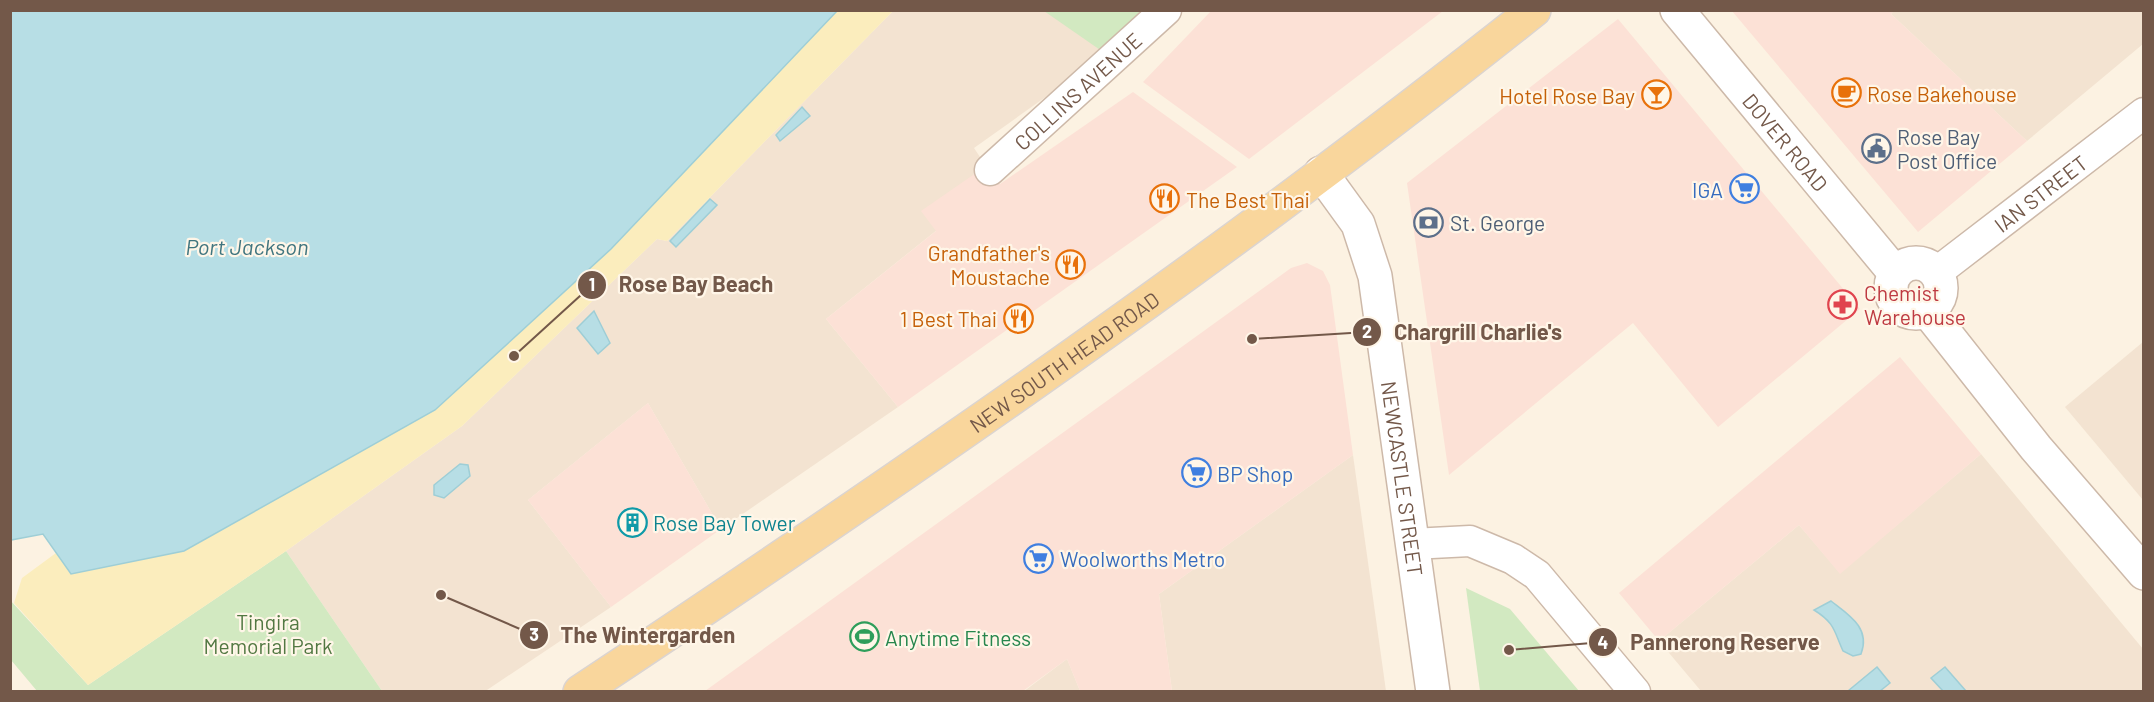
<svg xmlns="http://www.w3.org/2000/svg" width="2154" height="702" font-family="Barlow,sans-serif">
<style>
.residential{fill:#f3e3d1}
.commercial{fill:#fce1d6}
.green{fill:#d2e9c1}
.sand{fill:#fbedbd}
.water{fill:#b7dee5;stroke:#9eced6;stroke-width:1.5}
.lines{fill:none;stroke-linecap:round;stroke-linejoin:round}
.minor-casing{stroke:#cdb9a9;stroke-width:33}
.tertiary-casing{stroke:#cdb9a9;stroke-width:36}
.primary-casing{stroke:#dbd4d0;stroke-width:36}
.minor{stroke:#fff;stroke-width:30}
.tertiary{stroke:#fff;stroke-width:33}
.primary{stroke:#f9d69c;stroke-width:33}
.labels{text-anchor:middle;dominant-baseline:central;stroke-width:4.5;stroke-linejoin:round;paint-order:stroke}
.street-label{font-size:21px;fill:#735849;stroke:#fff6e8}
.food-label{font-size:21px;fill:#c56008;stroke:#fff6e8;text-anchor:end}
.service-label{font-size:21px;fill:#4e5e75;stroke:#fff6e8;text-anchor:start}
.shop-label{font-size:21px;fill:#366cbe;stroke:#fff6e8;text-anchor:start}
.health-label{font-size:21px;fill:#be3a42;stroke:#fff6e8;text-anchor:start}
.culture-label{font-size:21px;fill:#0d838f;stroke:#fff6e8;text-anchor:start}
.park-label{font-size:21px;fill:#527842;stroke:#fff6e8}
.leisure-label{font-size:21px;fill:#27864d;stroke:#fff6e8;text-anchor:start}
.water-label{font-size:22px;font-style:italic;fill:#40757f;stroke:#fff6e8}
.leader{fill:none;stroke:#735849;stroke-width:2}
.callout-dot{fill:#735849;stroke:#fff6e8;stroke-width:2}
.mark-label{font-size:18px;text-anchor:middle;font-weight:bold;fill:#fff}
.callout-label{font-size:22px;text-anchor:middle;font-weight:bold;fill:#735849;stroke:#fff6e8;stroke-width:4.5;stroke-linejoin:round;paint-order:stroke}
</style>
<rect width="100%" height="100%" fill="#fcf2e2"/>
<!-- residential -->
<g class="residential">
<path d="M 1894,10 L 2143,11 L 2143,44 L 2027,141 L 1891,14 Z"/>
<path d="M 893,11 L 1147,11 L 1106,54 L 974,148 L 986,166 L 937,230 L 826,319 L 898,407 L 721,529 L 648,403 L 528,500 L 611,607 L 484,692 L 382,691 L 286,551 L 462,426 L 657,239 L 667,241 Z"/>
<path d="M 2143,342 L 2143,500 L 2065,407 Z"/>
<path d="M 1981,454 L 2143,649 L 2143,691 L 1701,691 L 1659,641 L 1799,525 L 1840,573 Z"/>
<path d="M 1353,455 L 1386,691 L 1172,691 L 1159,594 Z"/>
<path d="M 1067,659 L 1080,691 L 1023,692 Z"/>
</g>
<!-- commercial -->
<g class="commercial">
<path d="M 1211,11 L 1211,10 L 1443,11 L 1249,159 L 1143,82 Z"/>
<path d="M 1732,11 L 1894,11 L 1891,14 L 2027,141 L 1918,232 Z"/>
<path d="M 1618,19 L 1860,309 L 1718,427 L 1633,323 L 1449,475 L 1407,183 Z"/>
<path d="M 1133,92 L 1237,167 L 898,407 L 826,319 L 936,231 L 921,211 L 986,166 L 1000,184 Z"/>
<path d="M 1307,263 L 1323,271 L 1330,285 L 1353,455 L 1159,594 L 1172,691 L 1080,691 L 1067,659 L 1023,691 L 705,691 L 1291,268 Z"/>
<path d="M 1900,357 L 1981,454 L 1840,574 L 1799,525 L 1659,641 L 1619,593 Z"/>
<path d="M 648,403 L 721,529 L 611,607 L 528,500 Z"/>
</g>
<!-- green -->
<g class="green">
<path d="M 1044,11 L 1147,11 L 1106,54 Z"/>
<path d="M 286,551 L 382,691 L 37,691 L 11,660 L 10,600 L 88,685 Z"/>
<path d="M 1466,588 L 1510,609 L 1579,691 L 1480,691 Z"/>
</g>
<!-- sand -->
<path class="sand" d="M 837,11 L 893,11 L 667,241 L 657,239 L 462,426 L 286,551 L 88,685 L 14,603 L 22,578 L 56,553 L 71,574 L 435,410 L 611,249 Z"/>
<!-- water -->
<g class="water">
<path d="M 10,11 L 11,10 L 837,11 L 611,249 L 435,410 L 184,551 L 71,574 L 43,534 L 11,540 Z"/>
<path d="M 802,107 L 810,116 L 780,141 L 776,135 Z"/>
<path d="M 710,199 L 717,205 L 676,247 L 670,241 Z"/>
<path d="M 594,311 L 610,343 L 598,354 L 577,328 Z"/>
<path d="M 460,464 L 468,465 L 470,476 L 444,498 L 434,495 L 434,485 Z"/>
<path d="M 1831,601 C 1849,615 1871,628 1861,654 L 1853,656 L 1843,651 C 1834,631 1835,623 1814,610 Z"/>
<path d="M 1877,667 L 1890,683 L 1880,691 L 1848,691 Z"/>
<path d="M 1945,667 L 1966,691 L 1943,691 L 1931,678 Z"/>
</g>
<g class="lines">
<defs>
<g id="minor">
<path id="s1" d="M 990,170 L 1166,10"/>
<path id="s2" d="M 1934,271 L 1945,266 L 2144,113"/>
<path d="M 1412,544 L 1470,541 L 1513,559 L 1537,575 L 1635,692"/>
</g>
<g id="tertiary">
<path id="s3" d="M 1677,10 L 1895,273"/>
<path id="s4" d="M 1321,173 L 1358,224 L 1375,276 L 1433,692"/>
<circle cx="1916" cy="288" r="25"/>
<path d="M 1927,310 L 2036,448 L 2144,573"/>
</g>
<g id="primary">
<path id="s5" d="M 580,692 C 905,476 1228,254 1534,10"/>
</g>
</defs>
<!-- minor casing -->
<use href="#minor" class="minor-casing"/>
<!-- tertiary casing -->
<use href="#tertiary" class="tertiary-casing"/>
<!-- primary casing -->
<use href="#primary" class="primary-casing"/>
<!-- minor -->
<use href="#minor" class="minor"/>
<!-- tertiary -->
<use href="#tertiary" class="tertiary"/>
<!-- primary -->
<use href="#primary" class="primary"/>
</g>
<!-- icons -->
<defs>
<symbol id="cafe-ring" viewBox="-11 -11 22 22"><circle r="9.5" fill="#fff6e8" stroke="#e8710a" stroke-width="1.5"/><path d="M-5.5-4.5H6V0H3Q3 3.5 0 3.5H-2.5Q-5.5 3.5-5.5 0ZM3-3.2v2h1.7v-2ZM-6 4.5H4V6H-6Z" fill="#e8710a"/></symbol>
<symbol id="bar-ring" viewBox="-11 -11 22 22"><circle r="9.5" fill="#fff6e8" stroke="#e8710a" stroke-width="1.5"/><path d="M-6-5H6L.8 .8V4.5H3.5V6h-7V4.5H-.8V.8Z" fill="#e8710a"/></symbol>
<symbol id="civic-ring" viewBox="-11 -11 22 22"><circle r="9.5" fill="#fff6e8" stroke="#5c6f8a" stroke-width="1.5"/><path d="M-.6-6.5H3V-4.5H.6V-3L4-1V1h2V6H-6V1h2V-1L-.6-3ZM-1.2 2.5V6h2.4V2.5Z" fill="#5c6f8a"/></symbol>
<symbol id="supermarket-ring" viewBox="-11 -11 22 22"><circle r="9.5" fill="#fff6e8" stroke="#3f7fe0" stroke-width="1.5"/><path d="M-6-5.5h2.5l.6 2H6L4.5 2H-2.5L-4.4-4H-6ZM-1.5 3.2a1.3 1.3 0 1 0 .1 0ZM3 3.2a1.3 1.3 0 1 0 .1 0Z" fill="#3f7fe0"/></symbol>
<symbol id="restaurant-ring" viewBox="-11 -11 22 22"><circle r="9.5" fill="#fff6e8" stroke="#e8710a" stroke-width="1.5"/><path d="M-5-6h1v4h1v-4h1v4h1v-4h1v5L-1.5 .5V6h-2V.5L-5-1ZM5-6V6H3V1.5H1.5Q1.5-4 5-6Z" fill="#e8710a"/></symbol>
<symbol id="bank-ring" viewBox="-11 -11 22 22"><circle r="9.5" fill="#fff6e8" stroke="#5c6f8a" stroke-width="1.5"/><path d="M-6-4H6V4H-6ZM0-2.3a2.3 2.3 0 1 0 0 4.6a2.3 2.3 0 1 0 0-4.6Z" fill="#5c6f8a"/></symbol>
<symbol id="pharmacy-ring" viewBox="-11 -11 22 22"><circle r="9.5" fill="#fff6e8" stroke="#e0444e" stroke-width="1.5"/><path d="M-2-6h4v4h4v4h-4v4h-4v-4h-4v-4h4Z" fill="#e0444e"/></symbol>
<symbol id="building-ring" viewBox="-11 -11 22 22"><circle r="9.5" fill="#fff6e8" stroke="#0f9aa8" stroke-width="1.5"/><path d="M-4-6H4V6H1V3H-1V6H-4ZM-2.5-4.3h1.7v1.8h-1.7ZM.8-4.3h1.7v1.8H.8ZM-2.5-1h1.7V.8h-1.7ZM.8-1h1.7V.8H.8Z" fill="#0f9aa8"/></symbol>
<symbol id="stadium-ring" viewBox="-11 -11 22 22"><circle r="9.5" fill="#fff6e8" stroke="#2e9e5b" stroke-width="1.5"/><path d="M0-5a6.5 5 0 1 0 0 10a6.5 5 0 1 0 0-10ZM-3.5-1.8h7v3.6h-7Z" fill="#2e9e5b"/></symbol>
</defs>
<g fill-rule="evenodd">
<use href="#cafe-ring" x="1830" y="76" width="33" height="33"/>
<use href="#bar-ring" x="1640" y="78" width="33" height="33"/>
<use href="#civic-ring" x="1860" y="132" width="33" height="33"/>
<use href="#supermarket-ring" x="1728" y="172" width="33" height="33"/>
<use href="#restaurant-ring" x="1148" y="182" width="33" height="33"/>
<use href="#bank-ring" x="1412" y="206" width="33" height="33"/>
<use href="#restaurant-ring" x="1054" y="248" width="33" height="33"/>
<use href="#pharmacy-ring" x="1826" y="288" width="33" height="33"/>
<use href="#restaurant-ring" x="1002" y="302" width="33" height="33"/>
<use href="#supermarket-ring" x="1180" y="456" width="33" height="33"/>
<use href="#building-ring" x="616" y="506" width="33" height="33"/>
<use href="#supermarket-ring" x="1022" y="542" width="33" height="33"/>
<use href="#stadium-ring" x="848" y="620" width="33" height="33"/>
</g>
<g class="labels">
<!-- street labels -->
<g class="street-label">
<text stroke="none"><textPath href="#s1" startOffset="118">COLLINS AVENUE</textPath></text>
<text stroke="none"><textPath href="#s3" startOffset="171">DOVER ROAD</textPath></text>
<text stroke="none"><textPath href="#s2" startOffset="132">IAN STREET</textPath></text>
<text stroke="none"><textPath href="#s5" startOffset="586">NEW SOUTH HEAD ROAD</textPath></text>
<text stroke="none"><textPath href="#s4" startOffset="322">NEWCASTLE STREET</textPath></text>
</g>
<!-- food labels -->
<g class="food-label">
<text x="1867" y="93" text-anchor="start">Rose Bakehouse</text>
<text x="1635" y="95">Hotel Rose Bay</text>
<text x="1186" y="199" text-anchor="start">The Best Thai</text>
<text x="1050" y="252">Grandfather's<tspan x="1050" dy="24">Moustache</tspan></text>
<text x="997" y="318">1 Best Thai</text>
</g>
<!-- service labels -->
<g class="service-label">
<text x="1897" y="136">Rose Bay<tspan x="1897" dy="24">Post Office</tspan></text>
<text x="1450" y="222">St. George</text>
</g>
<!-- shop labels -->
<g class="shop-label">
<text x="1723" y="189" text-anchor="end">IGA</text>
<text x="1217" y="473">BP Shop</text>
<text x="1060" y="558">Woolworths Metro</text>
</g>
<!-- health labels -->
<g class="health-label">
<text x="1864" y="292">Chemist<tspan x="1864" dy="24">Warehouse</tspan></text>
</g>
<!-- culture labels -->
<g class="culture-label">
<text x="653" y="522">Rose Bay Tower</text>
</g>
<!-- park labels -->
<g class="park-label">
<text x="268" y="621">Tingira<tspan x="268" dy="24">Memorial Park</tspan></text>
</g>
<!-- leisure labels -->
<g class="leisure-label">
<text x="885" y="637">Anytime Fitness</text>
</g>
<!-- water labels -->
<g class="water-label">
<text x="247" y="246">Port Jackson</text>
</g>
</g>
<!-- callouts -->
<path class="leader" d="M514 356L592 285M1252 339L1367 332M441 595L534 635M1509 650L1603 642"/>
<g class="callout-dot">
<circle cx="514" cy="356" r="6"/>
<circle cx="1252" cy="339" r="6"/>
<circle cx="441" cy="595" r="6"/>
<circle cx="1509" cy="650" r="6"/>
<circle cx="592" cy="285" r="15"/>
<circle cx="1367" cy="332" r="15"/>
<circle cx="534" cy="635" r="15"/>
<circle cx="1603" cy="642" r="15"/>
</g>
<g class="mark-label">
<text x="592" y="291">1</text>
<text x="1367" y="338">2</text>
<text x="534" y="641">3</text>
<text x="1603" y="649">4</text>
</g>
<g class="callout-label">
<text x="696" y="292">Rose Bay Beach</text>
<text x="1478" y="340">Chargrill Charlie's</text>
<text x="648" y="643">The Wintergarden</text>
<text x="1725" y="650">Pannerong Reserve</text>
</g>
<!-- border -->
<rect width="2154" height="702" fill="none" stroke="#735849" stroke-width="24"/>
</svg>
